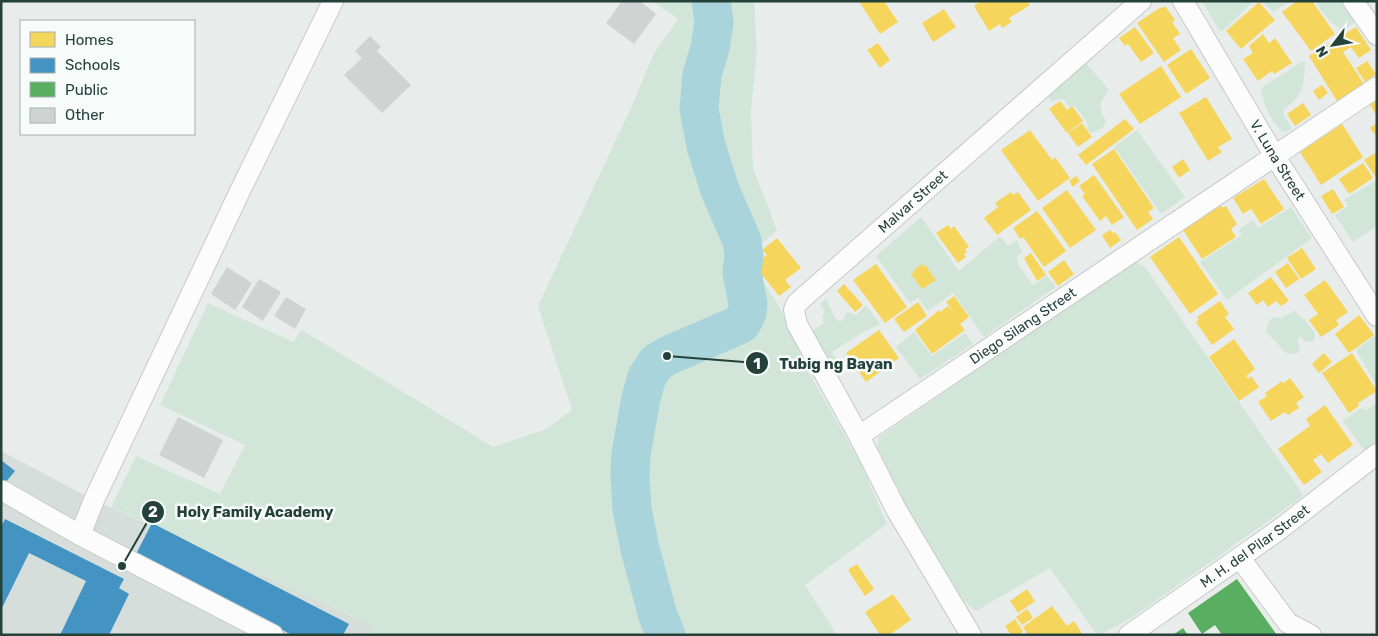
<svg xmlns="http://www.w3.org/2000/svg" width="1378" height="636" font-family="Rubik,sans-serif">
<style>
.built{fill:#d6dedb}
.green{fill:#d1e6d8}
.homes{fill:#f6d55c}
.schools{fill:#4393c3}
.public{fill:#5aae61}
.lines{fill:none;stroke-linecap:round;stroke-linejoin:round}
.river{stroke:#a9d4db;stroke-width:39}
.building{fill:#cfd4d2}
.minor-casing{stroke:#c5cac8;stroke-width:22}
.path{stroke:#c3ccca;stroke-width:3;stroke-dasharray:2.5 4;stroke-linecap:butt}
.minor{stroke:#fcfcfc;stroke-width:20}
.labels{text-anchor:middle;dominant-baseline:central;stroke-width:5;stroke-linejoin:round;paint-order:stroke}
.street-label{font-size:14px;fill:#24423a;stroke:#f7fbf9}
.leader{fill:none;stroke:#24423a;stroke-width:2}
.callout-dot{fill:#24423a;stroke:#f7fbf9;stroke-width:2}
.mark-label{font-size:15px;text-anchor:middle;font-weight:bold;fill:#fff}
.callout-label{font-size:15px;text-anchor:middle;font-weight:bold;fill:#24423a;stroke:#f7fbf9;stroke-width:5;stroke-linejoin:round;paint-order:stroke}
</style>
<rect width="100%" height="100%" fill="#e8edeb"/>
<!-- built -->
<path class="built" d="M 1,451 L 94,500 L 373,625 L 367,635 L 1,635 Z"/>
<!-- green -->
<g class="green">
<path d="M 652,1 L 754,1 L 757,51 L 751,110 L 753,168 L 777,230 L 757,248 L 761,254 L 752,262 L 754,269 L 767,287 L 781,310 L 808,371 L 860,462 L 887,524 L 805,585 L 837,635 L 367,635 L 373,625 L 111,507 L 136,456 L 220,494 L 245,445 L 160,405 L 208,303 L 293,342 L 302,330 L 493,447 L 546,429 L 572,410 L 538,306 L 635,99 L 653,55 L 678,19 Z"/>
<path d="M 1202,1 L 1254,1 L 1222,31 L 1219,30 Z"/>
<path d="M 1261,1 L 1290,1 L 1273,12 Z"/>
<path d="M 1315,1 L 1342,1 L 1354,18 L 1355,22 L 1344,30 C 1330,25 1323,13 1315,1 Z"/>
<path d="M 1303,61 L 1305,63 C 1304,87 1304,95 1284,109 L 1284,115 L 1292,129 L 1284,132 C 1273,127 1263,103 1261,91 L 1264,86 Z"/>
<path d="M 1086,63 L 1109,90 C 1098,102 1099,108 1106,122 L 1103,128 L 1091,133 L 1088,130 L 1087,122 L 1075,106 L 1068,106 L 1064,100 L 1060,99 L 1051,102 L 1049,96 Z"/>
<path d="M 1137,130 L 1185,197 L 1161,214 L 1114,147 Z"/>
<path d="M 1375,181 L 1377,184 L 1377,226 L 1353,242 L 1335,215 L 1348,206 L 1344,200 Z"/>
<path d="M 1291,207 L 1312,238 L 1227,300 L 1200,262 L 1242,235 L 1239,230 L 1253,220 L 1258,228 Z"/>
<path d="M 921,217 L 959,271 L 1000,236 L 1008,246 L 1017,240 L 1022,252 L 1017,257 L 1018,265 L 1033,285 L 1047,276 L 1056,287 L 984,337 L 953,293 L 928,311 L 918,298 L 910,303 L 876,256 Z"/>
<path d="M 1137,262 L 1145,267 L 1302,493 L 1302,497 L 1136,615 L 1100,635 L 1097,635 L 1050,568 L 976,611 L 964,601 L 914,521 L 877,446 L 879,437 L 1129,265 Z"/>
<path d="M 826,298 L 835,318 L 840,321 L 844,319 L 845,315 L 848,312 L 856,315 L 866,305 L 880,324 L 858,335 L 832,352 L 838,361 L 832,365 L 812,331 L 824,323 L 822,316 L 825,313 L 820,304 Z"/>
<path d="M 1294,311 L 1304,319 L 1315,333 L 1314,341 L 1306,342 L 1301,337 L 1297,338 L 1300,350 L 1295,354 L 1286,353 L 1266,332 L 1268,322 L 1273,317 L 1281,318 Z"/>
<path d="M 914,332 L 932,356 L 965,333 L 973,344 L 920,379 L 896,347 Z"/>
<path d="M 1376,335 L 1377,335 L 1377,386 L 1356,350 Z"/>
<path d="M 1377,403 L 1377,442 L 1364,450 L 1343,421 L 1361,408 L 1366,410 Z"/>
</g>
<!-- homes -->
<g class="homes">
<path d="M 859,1 L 884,1 L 898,22 L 880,34 Z"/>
<path d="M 981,1 L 1027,1 L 1030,5 L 1009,18 L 1012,22 L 1002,28 L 1000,24 L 989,31 L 974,6 Z"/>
<path d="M 1297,1 L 1312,1 L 1335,34 L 1311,51 L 1282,12 Z"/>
<path d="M 1259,2 L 1275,20 L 1241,49 L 1226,31 Z"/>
<path d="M 1165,6 L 1175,20 L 1172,22 L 1180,34 L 1173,38 L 1181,50 L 1164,62 L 1137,23 L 1161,7 L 1162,8 Z"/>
<path d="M 944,9 L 956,27 L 933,42 L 922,23 Z"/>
<path d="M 1135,27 L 1154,53 L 1141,62 L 1128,44 L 1125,46 L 1119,38 Z"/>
<path d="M 1356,27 L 1371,50 L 1359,58 L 1351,47 L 1343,52 L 1364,84 L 1337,101 L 1309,56 Z"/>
<path d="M 1263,34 L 1269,43 L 1275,38 L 1292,63 L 1274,74 L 1272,71 L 1258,81 L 1243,59 L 1253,53 L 1249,46 Z"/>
<path d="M 878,43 L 890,60 L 880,68 L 867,50 Z"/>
<path d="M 1191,49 L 1210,78 L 1186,94 L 1167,65 Z"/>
<path d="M 1367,61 L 1376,74 L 1365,82 L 1356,68 Z"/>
<path d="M 1161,66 L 1181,97 L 1140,124 L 1119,94 Z"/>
<path d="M 1322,85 L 1328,93 L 1319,100 L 1313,91 Z"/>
<path d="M 1206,97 L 1232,139 L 1218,147 L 1222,152 L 1208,161 L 1179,113 Z"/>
<path d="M 1377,100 L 1377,116 L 1370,105 Z"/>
<path d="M 1060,101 L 1067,110 L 1072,106 L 1083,121 L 1067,133 L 1049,109 Z"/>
<path d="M 1303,103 L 1311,115 L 1295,126 L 1287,114 Z"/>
<path d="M 1125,119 L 1134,129 L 1086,165 L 1078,155 Z"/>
<path d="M 1082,123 L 1092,137 L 1078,147 L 1068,133 Z"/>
<path d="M 1377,123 L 1377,137 L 1370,128 Z"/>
<path d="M 1342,124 L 1363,157 L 1321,185 L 1300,152 Z"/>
<path d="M 1030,130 L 1052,160 L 1055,157 L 1070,178 L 1038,201 L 1001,150 Z"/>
<path d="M 1114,149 L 1154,208 L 1148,212 L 1153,219 L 1137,230 L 1092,164 Z"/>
<path d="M 1377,152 L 1377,179 L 1364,160 Z"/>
<path d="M 1183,159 L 1190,170 L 1179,178 L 1172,167 Z"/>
<path d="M 1363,163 L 1373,178 L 1349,194 L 1339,179 Z"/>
<path d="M 1094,175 L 1124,217 L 1112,225 L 1106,216 L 1100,221 L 1082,196 L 1085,194 L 1079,186 Z"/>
<path d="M 1076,176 L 1080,181 L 1073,187 L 1069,181 Z"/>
<path d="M 1264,179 L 1284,209 L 1261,224 L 1251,209 L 1243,214 L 1233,198 Z"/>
<path d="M 1333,189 L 1344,207 L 1332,214 L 1321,196 Z"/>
<path d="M 1067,190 L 1096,230 L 1070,248 L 1042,208 Z"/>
<path d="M 1011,192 L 1013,195 L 1018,192 L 1031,210 L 997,235 L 984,218 L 998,207 L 995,203 Z"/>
<path d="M 1221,205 L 1223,208 L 1226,206 L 1237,224 L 1231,229 L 1236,237 L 1202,259 L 1183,230 Z"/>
<path d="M 1037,211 L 1066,251 L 1044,267 L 1023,237 L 1020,239 L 1013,228 Z"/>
<path d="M 948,225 L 951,229 L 954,226 L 969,247 L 965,249 L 967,252 L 964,254 L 966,257 L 958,263 L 936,233 Z"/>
<path d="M 1110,230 L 1113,233 L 1115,232 L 1121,240 L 1110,248 L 1102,235 Z"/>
<path d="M 1179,237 L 1218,294 L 1190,314 L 1150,257 Z"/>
<path d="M 777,238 L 801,268 L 785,280 L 791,287 L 779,296 L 754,265 L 767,255 L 762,250 Z"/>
<path d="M 1302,248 L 1316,269 L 1301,279 L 1287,258 Z"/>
<path d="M 1031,253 L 1046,275 L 1037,281 L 1024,258 Z"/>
<path d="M 1064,260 L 1074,274 L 1058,286 L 1048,272 Z"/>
<path d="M 1288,263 L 1299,279 L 1286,288 L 1275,272 Z"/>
<path d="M 876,264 L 907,307 L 885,323 L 853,280 Z"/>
<path d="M 922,264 L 923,266 L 925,265 L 936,280 L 922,289 L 911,274 L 914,272 L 913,271 Z"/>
<path d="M 1271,277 L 1289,301 L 1281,306 L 1276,301 L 1268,307 L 1263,300 L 1257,305 L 1248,293 Z"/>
<path d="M 1325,280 L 1348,312 L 1336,320 L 1339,325 L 1321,337 L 1309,320 L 1318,314 L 1304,295 Z"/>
<path d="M 844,284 L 863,305 L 855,312 L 837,291 Z"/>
<path d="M 954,296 L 969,317 L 960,324 L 965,330 L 932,354 L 915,330 L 939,310 L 940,312 L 948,306 L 955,314 L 946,302 Z"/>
<path d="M 1220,301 L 1229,314 L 1225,317 L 1234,329 L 1212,345 L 1196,322 L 1199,320 L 1197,317 Z"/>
<path d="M 918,302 L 927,316 L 904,332 L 894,319 Z"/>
<path d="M 1359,315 L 1374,335 L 1349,353 L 1335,334 Z"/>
<path d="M 879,330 L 899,358 L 866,382 L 846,353 Z"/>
<path d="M 1234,339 L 1255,369 L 1246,376 L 1248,379 L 1251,376 L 1259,387 L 1239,401 L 1209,357 Z"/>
<path d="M 1324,353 L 1332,362 L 1319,373 L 1312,364 Z"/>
<path d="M 1352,353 L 1377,391 L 1358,403 L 1359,406 L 1349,413 L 1322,373 Z"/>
<path d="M 1290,378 L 1304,397 L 1296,403 L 1299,408 L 1288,415 L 1285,412 L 1271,421 L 1258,402 L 1267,396 L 1265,393 L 1282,381 L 1284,383 Z"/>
<path d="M 1325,405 L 1353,445 L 1328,463 L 1321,454 L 1313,460 L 1322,472 L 1304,485 L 1278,449 L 1310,426 L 1306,419 Z"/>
<path d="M 857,564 L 874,589 L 865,596 L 848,570 Z"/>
<path d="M 1027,589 L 1035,601 L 1018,613 L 1010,601 Z"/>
<path d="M 893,594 L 911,620 L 889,635 L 880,635 L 865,612 Z"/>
<path d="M 1052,606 L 1067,626 L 1074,621 L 1083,635 L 1028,635 L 1023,627 Z"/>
<path d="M 1027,609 L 1033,618 L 1022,625 L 1016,617 Z"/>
<path d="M 1015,619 L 1023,631 L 1019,635 L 1011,635 L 1005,626 Z"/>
</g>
<!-- schools -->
<g class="schools">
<path d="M 1,460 L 15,471 L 1,488 Z"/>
<path d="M 5,519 L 124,579 L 119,588 L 129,594 L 109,635 L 60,635 L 86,581 L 29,553 L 1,610 L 1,527 Z"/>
<path d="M 152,523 L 349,624 L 343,635 L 292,635 L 136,554 Z"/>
</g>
<!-- public -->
<g class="public">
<path d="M 1237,579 L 1277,635 L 1222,635 L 1215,625 L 1202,634 L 1188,613 Z"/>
<path d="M 1183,628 L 1188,635 L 1173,635 Z"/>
</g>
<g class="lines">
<!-- river -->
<path class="river" d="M 666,635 L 658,616 L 640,549 L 632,509 L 630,475 L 631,454 L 641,398 L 647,377 L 656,363 L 667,356 L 741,324 L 747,313 L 748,304 L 742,272 L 744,256 L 742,241 L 720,190 L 706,146 L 699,109 L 702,75 L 710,48 L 714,22 L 711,1"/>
</g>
<!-- building -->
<g class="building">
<path d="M 622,1 L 640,1 L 656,14 L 634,44 L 606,23 Z"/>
<path d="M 370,36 L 381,47 L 377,51 L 411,85 L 382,113 L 344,75 L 362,58 L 355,51 Z"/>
<path d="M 227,267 L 252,283 L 235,310 L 211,294 Z"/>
<path d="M 259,279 L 281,292 L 263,321 L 242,307 Z"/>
<path d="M 286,297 L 306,309 L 295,329 L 274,316 Z"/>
<path d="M 178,417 L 223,440 L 204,478 L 159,455 Z"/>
</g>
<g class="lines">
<defs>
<g id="minor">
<path id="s1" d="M 1183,1 L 1274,155 L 1377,316"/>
<path d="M 1353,1 L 1377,35"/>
<path id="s2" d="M 859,436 L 797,324 L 794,310 L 797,303 L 1141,1"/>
<path d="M 3,491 L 80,535 L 273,635"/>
<path d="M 80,535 L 94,500 L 240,191 L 333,1"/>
<path d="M 1240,558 L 1288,623 L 1311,635"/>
<path id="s3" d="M 971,635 L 897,511 L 859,436 L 1377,87"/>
<path id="s4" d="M 1129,635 L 1276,532 L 1377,454"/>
</g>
</defs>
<!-- minor casing -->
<use href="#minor" class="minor-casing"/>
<!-- path -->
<path class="path" d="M 1371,635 L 1377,631"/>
<!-- minor -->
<use href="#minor" class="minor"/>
</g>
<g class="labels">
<!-- street labels -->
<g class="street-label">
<text stroke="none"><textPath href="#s1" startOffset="185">V. Luna Street</textPath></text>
<text stroke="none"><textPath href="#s2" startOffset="304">Malvar Street</textPath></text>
<text stroke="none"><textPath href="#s3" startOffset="426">Diego Silang Street</textPath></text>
<text stroke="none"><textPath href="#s4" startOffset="154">M. H. del Pilar Street</textPath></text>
</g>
</g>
<!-- callouts -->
<path class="leader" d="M667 356L757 363M122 566L153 512"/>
<g class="callout-dot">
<circle cx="667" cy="356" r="5"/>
<circle cx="122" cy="566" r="5"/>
<circle cx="757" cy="363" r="12"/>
<circle cx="153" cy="512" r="12"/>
</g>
<g class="mark-label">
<text x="757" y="369">1</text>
<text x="153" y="517">2</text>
</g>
<g class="callout-label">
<text x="836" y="369">Tubig ng Bayan</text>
<text x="255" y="517">Holy Family Academy</text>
</g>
<!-- border -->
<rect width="1378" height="636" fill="none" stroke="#24423a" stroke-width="5"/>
<!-- legend -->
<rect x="20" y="20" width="175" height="115" fill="#f7fbf9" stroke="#a3b1ad"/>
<rect x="30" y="32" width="25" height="15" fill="#f6d55c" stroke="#a3b1ad"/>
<text x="65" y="45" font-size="15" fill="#24423a">Homes</text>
<rect x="30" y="58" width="25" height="15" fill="#4393c3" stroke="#a3b1ad"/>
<text x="65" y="70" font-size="15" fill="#24423a">Schools</text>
<rect x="30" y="82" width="25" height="15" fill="#5aae61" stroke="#a3b1ad"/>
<text x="65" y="95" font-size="15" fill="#24423a">Public</text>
<rect x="30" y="108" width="25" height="15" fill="#cfd4d2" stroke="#a3b1ad"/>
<text x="65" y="120" font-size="15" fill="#24423a">Other</text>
<!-- north arrow -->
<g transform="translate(1333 45) rotate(239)" stroke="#f7fbf9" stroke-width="4" paint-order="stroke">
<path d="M0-4L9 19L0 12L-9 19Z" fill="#24423a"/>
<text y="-8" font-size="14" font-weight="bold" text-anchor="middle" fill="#24423a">N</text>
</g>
</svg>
